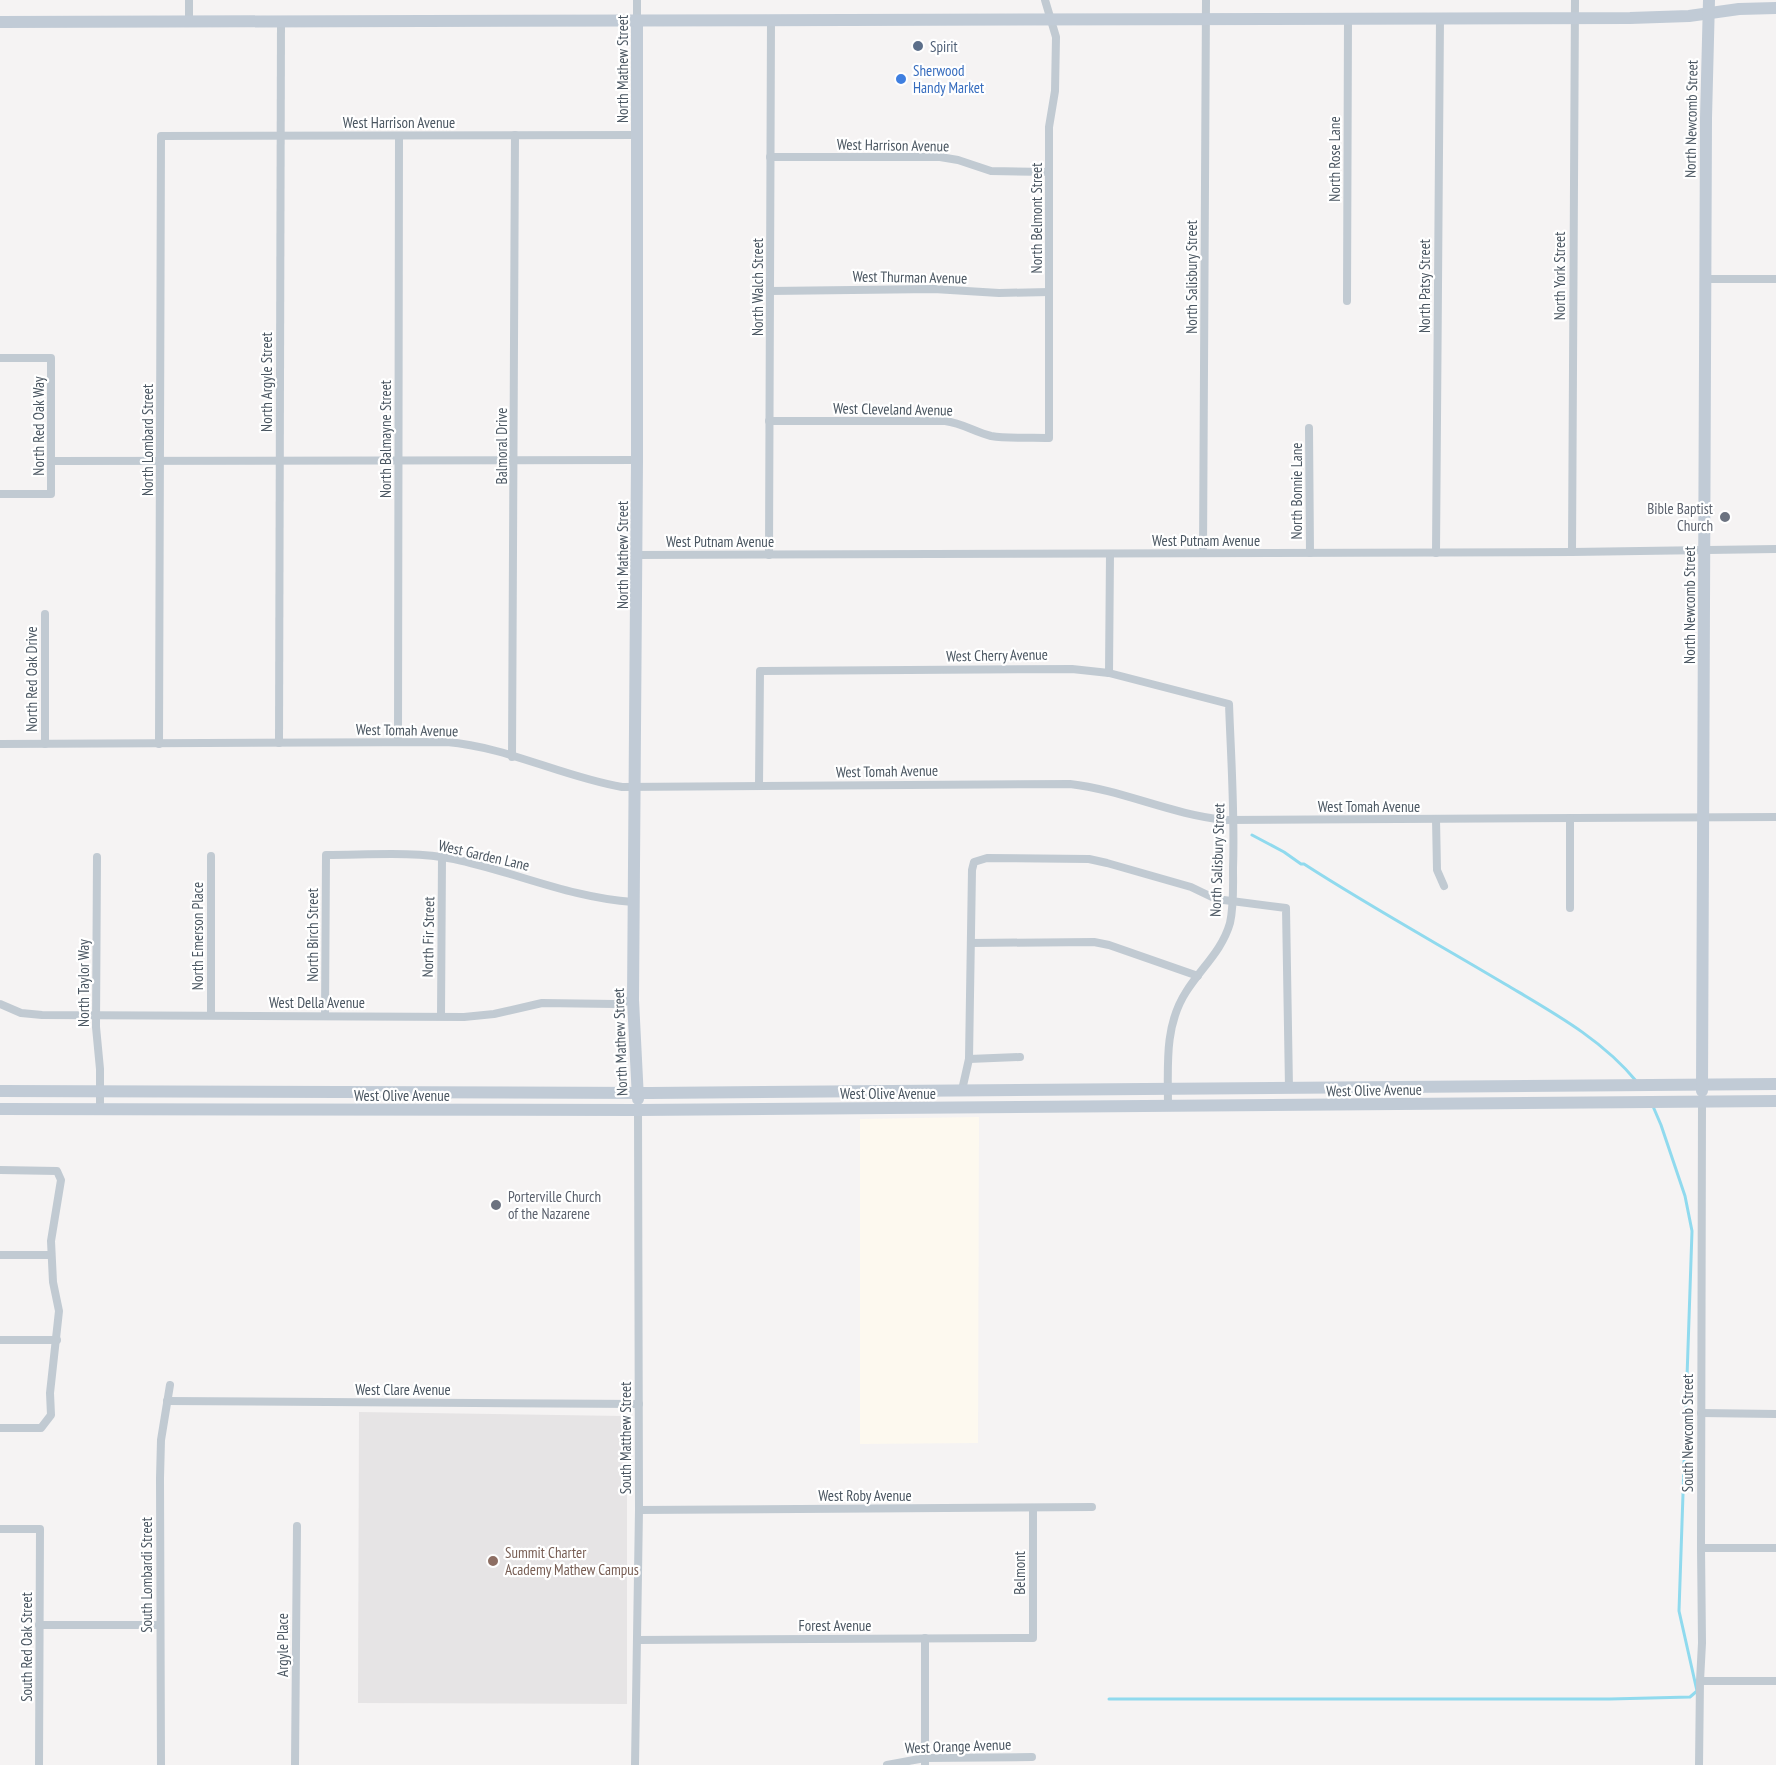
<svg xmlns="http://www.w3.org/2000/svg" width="1776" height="1765" font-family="'PT Sans Narrow',sans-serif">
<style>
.commercial{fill:#fdf9ef}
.education{fill:#e6e4e5}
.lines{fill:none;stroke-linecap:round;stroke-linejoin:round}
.stream{stroke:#90daee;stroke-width:3}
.street{stroke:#c1cad2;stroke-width:8}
.secondary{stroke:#c1cbd6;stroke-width:12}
.service-dot{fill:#5c6f8a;stroke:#fff;stroke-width:2}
.shop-dot{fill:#3f7fe0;stroke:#fff;stroke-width:2}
.worship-dot{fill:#6b7280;stroke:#fff;stroke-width:2}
.education-dot{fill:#8d6e63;stroke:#fff;stroke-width:2}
.labels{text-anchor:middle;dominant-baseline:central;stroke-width:4.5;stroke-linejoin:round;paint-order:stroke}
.service-label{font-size:15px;fill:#4e5e75;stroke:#fff;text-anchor:start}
.street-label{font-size:15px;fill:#4a5661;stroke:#fff}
.shop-label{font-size:15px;fill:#366cbe;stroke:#fff;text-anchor:start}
.worship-label{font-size:15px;fill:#5b616d;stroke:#fff;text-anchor:end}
.education-label{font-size:15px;fill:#785e54;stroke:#fff;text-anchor:start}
</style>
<rect width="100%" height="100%" fill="#f5f3f3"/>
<!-- commercial -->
<path class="commercial" d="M 979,1117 L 978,1443 L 860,1444 L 860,1119 Z"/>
<!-- education -->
<path class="education" d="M 359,1412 L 623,1416 L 627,1420 L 627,1704 L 358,1703 Z"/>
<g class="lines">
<!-- stream -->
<g class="stream">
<path d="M 1252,835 L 1284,852 L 1301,864 L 1304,864 C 1369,906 1438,944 1505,984 C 1552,1012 1602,1039 1637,1082"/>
<path d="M 1109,1699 L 1610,1699 L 1690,1697 L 1697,1691 L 1679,1611 L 1692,1231 L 1685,1196 L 1661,1125 L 1652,1104"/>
</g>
<!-- street -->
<g class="street">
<path d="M 189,0 L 189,22"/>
<path d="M 637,21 L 637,0"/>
<path d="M 770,157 L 940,157 L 958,160 L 991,171 L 1049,172"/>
<path d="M 1705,279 L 1776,279"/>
<path d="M 770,291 L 934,289 L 999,293 L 1049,292"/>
<path d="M 1347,301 L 1348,18"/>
<path d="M 0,358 L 51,358 L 51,494 L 0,494"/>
<path d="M 769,421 L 945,421 C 962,423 975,432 991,436 C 1009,439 1030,437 1049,438 L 1049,127 L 1055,91 L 1056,37 L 1045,0"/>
<path d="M 1309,428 L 1310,553"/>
<path d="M 51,461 L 637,460"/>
<path d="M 1572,552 L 1575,0"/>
<path d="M 1203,553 L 1206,0"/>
<path d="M 1436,553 L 1440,18"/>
<path d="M 636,555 L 1572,552 L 1776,549"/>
<path d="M 769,555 L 771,20"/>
<path d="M 45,614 L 45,744"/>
<path d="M 1109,673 L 1110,554"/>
<path d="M 398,742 L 399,136"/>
<path d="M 279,743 L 281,21"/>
<path d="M 0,744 L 447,742 C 507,747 563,777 622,787 L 1070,784 C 1123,790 1172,815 1226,820 L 1776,817"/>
<path d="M 159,744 L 161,136 L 638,135"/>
<path d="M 512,757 L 515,135"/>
<path d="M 759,786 L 760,671 L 1072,669 L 1109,673 L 1229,704 C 1231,759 1235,814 1233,868 C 1233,886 1234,905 1230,923 C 1222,951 1201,968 1186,992 C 1164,1026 1168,1067 1168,1107"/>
<path d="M 1436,819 L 1437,870 L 1444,886"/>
<path d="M 211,856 L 211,1015"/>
<path d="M 97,857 L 96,1027 L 100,1069 L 100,1109"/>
<path d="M 1570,908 L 1570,818"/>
<path d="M 971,943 L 1094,942 L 1109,945 L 1198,976"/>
<path d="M 0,1004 L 21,1013 L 42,1015 L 464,1017 L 494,1014 L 542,1003 L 615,1004 L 633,1000"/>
<path d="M 325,1016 L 326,855 C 368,855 413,851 454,859 C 515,872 571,898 633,902"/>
<path d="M 441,1016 L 442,857"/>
<path d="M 969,1059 L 1020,1057"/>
<path d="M 962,1090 L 969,1059 L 972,870 L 974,862 L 987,858 L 1089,859 L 1107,863 L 1191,887 L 1216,899 L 1286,908 L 1289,1088"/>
<path d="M 0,1170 L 57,1171 L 61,1180 L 51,1241 L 53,1282 L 59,1311 L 50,1393 L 51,1415 L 41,1428 L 0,1428"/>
<path d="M 0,1255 L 51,1255"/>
<path d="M 0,1340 L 57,1340"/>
<path d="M 167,1401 L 639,1404"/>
<path d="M 1701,1413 L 1776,1414"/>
<path d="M 639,1510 L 1092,1507"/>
<path d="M 0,1529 L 40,1529 L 39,1765"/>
<path d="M 1701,1548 L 1776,1548"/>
<path d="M 39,1625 L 160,1625"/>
<path d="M 638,1640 L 1033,1638 L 1033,1508"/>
<path d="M 1700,1681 L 1776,1681"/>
<path d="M 161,1765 L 160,1478 L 161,1440 L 170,1385"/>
<path d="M 295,1765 L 297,1526"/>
<path d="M 635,1765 L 639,1510 L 638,1110"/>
<path d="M 887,1765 L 925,1758 L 1032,1757"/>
<path d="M 925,1765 L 925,1638"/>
<path d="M 1699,1765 L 1700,1681 L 1702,1643 L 1701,1548 L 1702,1102"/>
</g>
<!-- secondary -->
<g class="secondary">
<path d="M 637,21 L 637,460 L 633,1000 L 638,1099"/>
<path d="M 0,22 L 1630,18 L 1689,16 L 1739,9 L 1776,8"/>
<path d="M 0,1091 L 650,1093 L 1776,1084"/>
<path d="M 1702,1091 L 1706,118 L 1709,0"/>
<path d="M 0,1109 L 638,1110 L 1776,1101"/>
</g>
</g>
<!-- markers -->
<circle class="service-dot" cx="918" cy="46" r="6"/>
<circle class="shop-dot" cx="901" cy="79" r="6"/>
<g class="worship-dot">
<circle cx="1725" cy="517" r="6"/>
<circle cx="496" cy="1205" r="6"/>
</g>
<circle class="education-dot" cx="493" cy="1561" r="6"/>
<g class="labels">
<!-- service labels -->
<g class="service-label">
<text x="930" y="46">Spirit</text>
</g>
<!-- street labels -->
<g class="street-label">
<text transform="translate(622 69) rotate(-90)">North Mathew Street</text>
<text transform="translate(1691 119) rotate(-89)">North Newcomb Street</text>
<text x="399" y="122">West Harrison Avenue</text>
<text transform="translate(893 145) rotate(1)">West Harrison Avenue</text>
<text transform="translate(1334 159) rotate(-90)">North Rose Lane</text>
<text transform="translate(1036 218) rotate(-90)">North Belmont Street</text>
<text transform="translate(1559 276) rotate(-90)">North York Street</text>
<text transform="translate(910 277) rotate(1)">West Thurman Avenue</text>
<text transform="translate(1191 277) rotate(-90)">North Salisbury Street</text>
<text transform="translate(1424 286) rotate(-90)">North Patsy Street</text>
<text transform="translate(757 287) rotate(-90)">North Walch Street</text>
<text transform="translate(266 382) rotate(-90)">North Argyle Street</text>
<text transform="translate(893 409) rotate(1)">West Cleveland Avenue</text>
<text transform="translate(38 426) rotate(-90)">North Red Oak Way</text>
<text transform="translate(385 439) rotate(-90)">North Balmayne Street</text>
<text transform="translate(147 440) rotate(-90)">North Lombard Street</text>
<text transform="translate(501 446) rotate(-90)">Balmoral Drive</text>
<text transform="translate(1296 491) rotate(-90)">North Bonnie Lane</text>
<text x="1206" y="540">West Putnam Avenue</text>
<text x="720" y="541">West Putnam Avenue</text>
<text transform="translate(622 555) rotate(-90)">North Mathew Street</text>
<text transform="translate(1689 605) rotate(-90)">North Newcomb Street</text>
<text transform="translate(997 655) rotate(-1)">West Cherry Avenue</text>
<text transform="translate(31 679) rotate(-90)">North Red Oak Drive</text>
<text transform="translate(407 730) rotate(1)">West Tomah Avenue</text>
<text transform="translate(887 771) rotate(-1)">West Tomah Avenue</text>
<text x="1369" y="806">West Tomah Avenue</text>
<text transform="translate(484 855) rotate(13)">West Garden Lane</text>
<text transform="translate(1217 860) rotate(-88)">North Salisbury Street</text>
<text transform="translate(312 935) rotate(-90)">North Birch Street</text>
<text transform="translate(197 936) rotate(-90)">North Emerson Place</text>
<text transform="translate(428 937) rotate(-89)">North Fir Street</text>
<text transform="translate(83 983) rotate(-90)">North Taylor Way</text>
<text x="317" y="1002">West Della Avenue</text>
<text transform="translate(620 1042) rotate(-92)">North Mathew Street</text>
<text transform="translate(1374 1090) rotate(-1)">West Olive Avenue</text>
<text x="888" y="1093">West Olive Avenue</text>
<text x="402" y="1095">West Olive Avenue</text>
<text x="403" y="1389">West Clare Avenue</text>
<text transform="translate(1687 1433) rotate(-90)">South Newcomb Street</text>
<text transform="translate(625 1438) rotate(-90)">South Matthew Street</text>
<text x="865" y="1495">West Roby Avenue</text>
<text transform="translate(1019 1573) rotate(-90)">Belmont</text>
<text transform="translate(146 1575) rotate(-90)">South Lombardi Street</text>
<text x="835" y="1625">Forest Avenue</text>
<text transform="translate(282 1645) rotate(-90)">Argyle Place</text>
<text transform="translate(26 1647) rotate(-90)">South Red Oak Street</text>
<text transform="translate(958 1746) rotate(-2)">West Orange Avenue</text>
</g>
<!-- shop labels -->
<g class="shop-label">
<text x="913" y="70">Sherwood<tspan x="913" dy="17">Handy Market</tspan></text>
</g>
<!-- worship labels -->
<g class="worship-label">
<text x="1713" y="508">Bible Baptist<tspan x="1713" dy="17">Church</tspan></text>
<text x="508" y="1196" text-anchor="start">Porterville Church<tspan x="508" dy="17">of the Nazarene</tspan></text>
</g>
<!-- education labels -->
<g class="education-label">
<text x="505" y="1552">Summit Charter<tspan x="505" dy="17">Academy Mathew Campus</tspan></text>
</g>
</g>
</svg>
